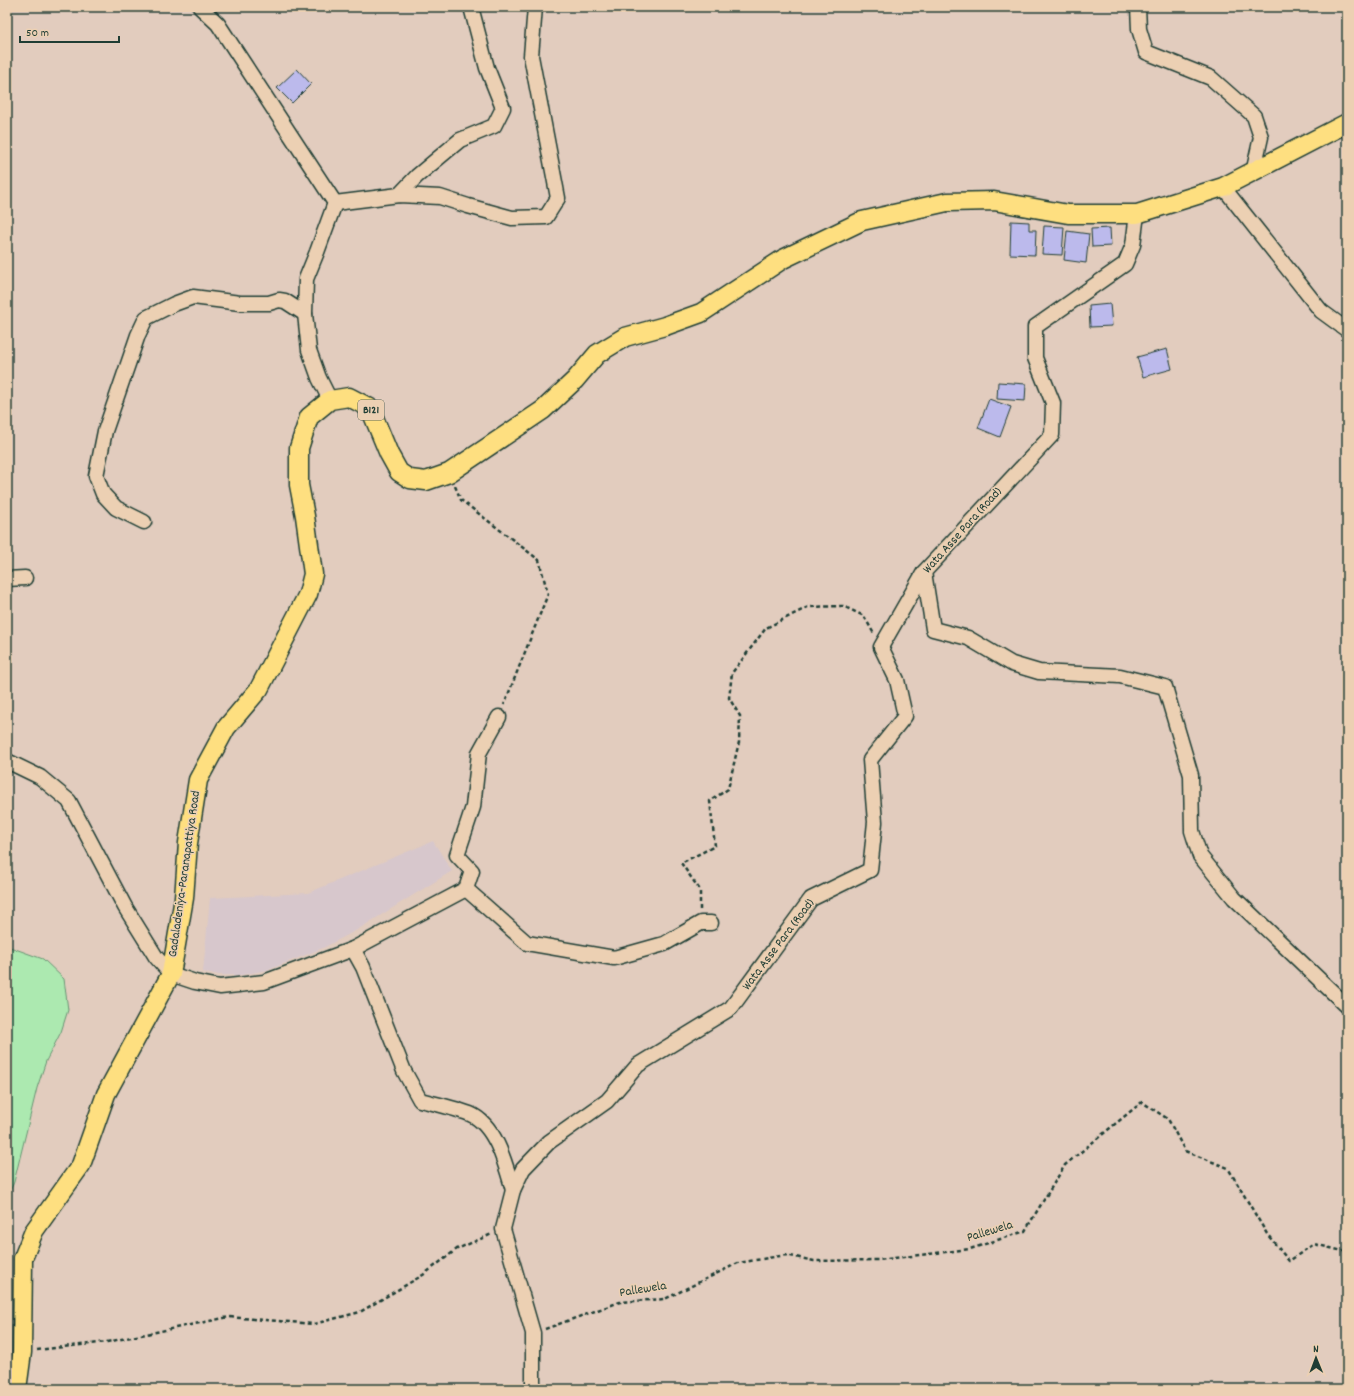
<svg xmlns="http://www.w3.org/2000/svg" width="1354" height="1396" font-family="Dekko,sans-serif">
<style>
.built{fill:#d7c7cc}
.green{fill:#ace9b0;stroke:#669372}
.building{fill:#bcbaec;stroke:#1f3d34}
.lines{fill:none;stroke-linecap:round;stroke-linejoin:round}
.minor-casing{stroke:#1f3d34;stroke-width:17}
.major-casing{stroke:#1f3d34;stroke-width:21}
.path{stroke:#1f3d34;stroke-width:2.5;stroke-dasharray:4 3;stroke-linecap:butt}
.minor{stroke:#ecd0b3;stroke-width:14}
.major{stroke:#fedf80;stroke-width:18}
.labels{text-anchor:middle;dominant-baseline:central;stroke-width:3;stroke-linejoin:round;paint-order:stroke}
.shield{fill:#ecd0b3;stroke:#5c695a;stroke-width:1}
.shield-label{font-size:12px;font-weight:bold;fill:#1f3d34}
.street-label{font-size:13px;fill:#1f3d34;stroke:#ecd0b3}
</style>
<rect width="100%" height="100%" fill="#e2ccbe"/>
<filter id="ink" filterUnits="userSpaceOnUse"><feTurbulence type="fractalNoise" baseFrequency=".025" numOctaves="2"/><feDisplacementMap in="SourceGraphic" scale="8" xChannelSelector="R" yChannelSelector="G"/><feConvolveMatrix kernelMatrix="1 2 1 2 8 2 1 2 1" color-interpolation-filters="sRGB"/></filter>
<g filter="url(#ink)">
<!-- built -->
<path class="built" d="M 433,841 L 452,871 L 357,930 L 323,948 L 268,970 L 241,975 L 219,975 L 203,972 L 210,898 L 308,893 Z"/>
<!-- green -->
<path class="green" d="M 7,946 L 43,959 L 64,979 L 68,1010 L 61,1032 L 46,1061 L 37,1088 L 14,1182 L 7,1198 Z"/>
<!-- building -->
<g class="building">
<path d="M 297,69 L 311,84 L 292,103 L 277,88 Z"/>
<path d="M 1011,221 L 1029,222 L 1029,230 L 1036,230 L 1035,255 L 1010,254 Z"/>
<path d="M 1044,226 L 1064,227 L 1062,255 L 1042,254 Z"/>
<path d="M 1110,228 L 1111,246 L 1092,247 L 1091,229 Z"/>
<path d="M 1067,231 L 1089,234 L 1086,263 L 1064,260 Z"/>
<path d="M 1110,304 L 1112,326 L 1090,327 L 1089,306 Z"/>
<path d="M 1167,349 L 1172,369 L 1143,377 L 1137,357 Z"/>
<path d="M 998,382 L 1026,384 L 1025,401 L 997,399 Z"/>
<path d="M 989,399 L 1011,407 L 1000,437 L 978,428 Z"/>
</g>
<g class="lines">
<defs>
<g id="minor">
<path d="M 200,7 L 218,24 L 335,203 L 317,252 L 306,279 L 305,314 L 309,350 L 319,378 L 330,400"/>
<path d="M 1138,7 L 1139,29 L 1146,52 L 1211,78 L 1254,116 L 1261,137 L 1253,173"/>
<path d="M 1223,187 L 1321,311 L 1347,330"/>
<path d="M 399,195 L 417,176 L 460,140 L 494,126 L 503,108 L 487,68 L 471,7"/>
<path d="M 335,203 L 399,195 L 440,197 L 468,206 L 512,218 L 546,217 L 558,198 L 531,56 L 535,7"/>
<path d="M 144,522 L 116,508 L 103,494 L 96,476 L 105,431 L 138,335 L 146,318 L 174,304 L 193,297 L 240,303 L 269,303 L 279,300 L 285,301 L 305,314"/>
<path d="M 924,572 L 933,629 L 968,638 L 1012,664 L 1039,672 L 1120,676 L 1165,687 L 1191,775 L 1192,831 L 1200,856 L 1234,898 L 1347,1006"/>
<path d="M 7,579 L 25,578"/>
<path d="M 7,761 L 40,777 L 69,801 L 125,907 L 156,957 L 171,974 L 195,982 L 220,987 L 264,982 L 353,949 L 466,889 L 472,871 L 457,855 L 473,807 L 479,753 L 499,717"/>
<path d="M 466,889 L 527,943 L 614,958 L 664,944 L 701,923 L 711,923"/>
<path d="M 353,949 L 363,967 L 404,1071 L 420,1100 C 437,1104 455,1108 470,1114 C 496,1125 506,1166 513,1190"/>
<path d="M 533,1389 L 533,1333 L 503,1229 L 513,1190 L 523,1169 L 549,1142 L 607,1101 L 638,1065 L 731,1008 L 811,899 L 870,870 L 875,822 L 870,760 L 905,716 L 897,680 L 881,647 L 924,572 L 1052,435 L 1053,403 L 1035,358 L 1035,327 L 1125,264 L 1133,245 L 1137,214"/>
</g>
<path id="major" d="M 17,1389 L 22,1352 L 23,1258 L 34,1231 L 81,1165 L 106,1094 L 171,974 L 184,898 L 188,843 L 198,780 L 226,728 L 259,689 L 308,594 L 313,574 L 305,516 L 299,485 L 299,448 L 309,417 L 330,400 L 349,397 L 370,408 L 389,454 L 399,472 L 410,479 L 426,481 L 449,473 L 543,410 L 575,380 L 597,354 L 625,337 L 665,326 L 701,313 L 783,259 L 862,221 L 947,202 L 994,201 L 1068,214 L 1137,214 L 1223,187 L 1347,123"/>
</defs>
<!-- minor casing -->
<use href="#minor" class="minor-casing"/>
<!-- major casing -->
<use href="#major" class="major-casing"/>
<!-- path -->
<g class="path">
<path d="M 455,486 L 461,500 L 539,560 L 548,594 L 504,705"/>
<path d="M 700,910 L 700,890 L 681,863 L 715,846 L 710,801 L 728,789 L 739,742 L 740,716 L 729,698 L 732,673 L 766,628 L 808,607 L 843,606 L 864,616 L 874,634"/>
<path d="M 545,1329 L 620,1302 L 665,1299 L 738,1263 L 786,1255 L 814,1261 L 878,1260 L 970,1249 L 1025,1231 L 1065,1165 L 1142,1102 L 1168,1119 L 1185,1151 L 1228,1168 L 1267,1234 L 1289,1261 L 1314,1244 L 1347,1252"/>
<path d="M 37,1350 L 107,1342 L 229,1317 L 314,1324 L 360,1312 L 423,1275 L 457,1249 L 492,1234"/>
</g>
<!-- minor -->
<use href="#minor" class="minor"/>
<!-- major -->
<use href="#major" class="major"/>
</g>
</g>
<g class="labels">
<!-- shield labels -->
<rect class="shield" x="358" y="400" width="26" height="20" rx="3"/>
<g class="shield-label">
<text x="371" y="410">B121</text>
</g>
<!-- street labels -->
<g class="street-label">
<text transform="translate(963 531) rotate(-48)">Wata Asse Para (Road)</text>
<text transform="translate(185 874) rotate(-82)">Gadaladeniya-Paranapattiya Road</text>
<text transform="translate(779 945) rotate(-53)">Wata Asse Para (Road)</text>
<text transform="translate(990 1232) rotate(-17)">Pallewela</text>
<text transform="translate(643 1290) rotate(-9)">Pallewela</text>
</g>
</g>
<!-- margin -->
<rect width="1354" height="1396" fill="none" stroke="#ecd0b3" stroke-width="24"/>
<rect x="12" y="12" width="1330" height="1372" fill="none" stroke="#1f3d34" stroke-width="1.5" filter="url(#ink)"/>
<!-- north arrow -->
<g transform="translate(1316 1358) rotate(359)" stroke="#ecd0b3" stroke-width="3" paint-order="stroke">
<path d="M0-3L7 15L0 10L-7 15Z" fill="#1f3d34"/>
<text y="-6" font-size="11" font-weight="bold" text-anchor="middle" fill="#1f3d34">N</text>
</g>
<!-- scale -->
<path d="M20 36v6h99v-6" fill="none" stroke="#1f3d34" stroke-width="2"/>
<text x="26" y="36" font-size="12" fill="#1f3d34" stroke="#ecd0b3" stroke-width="3" paint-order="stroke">50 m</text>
</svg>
